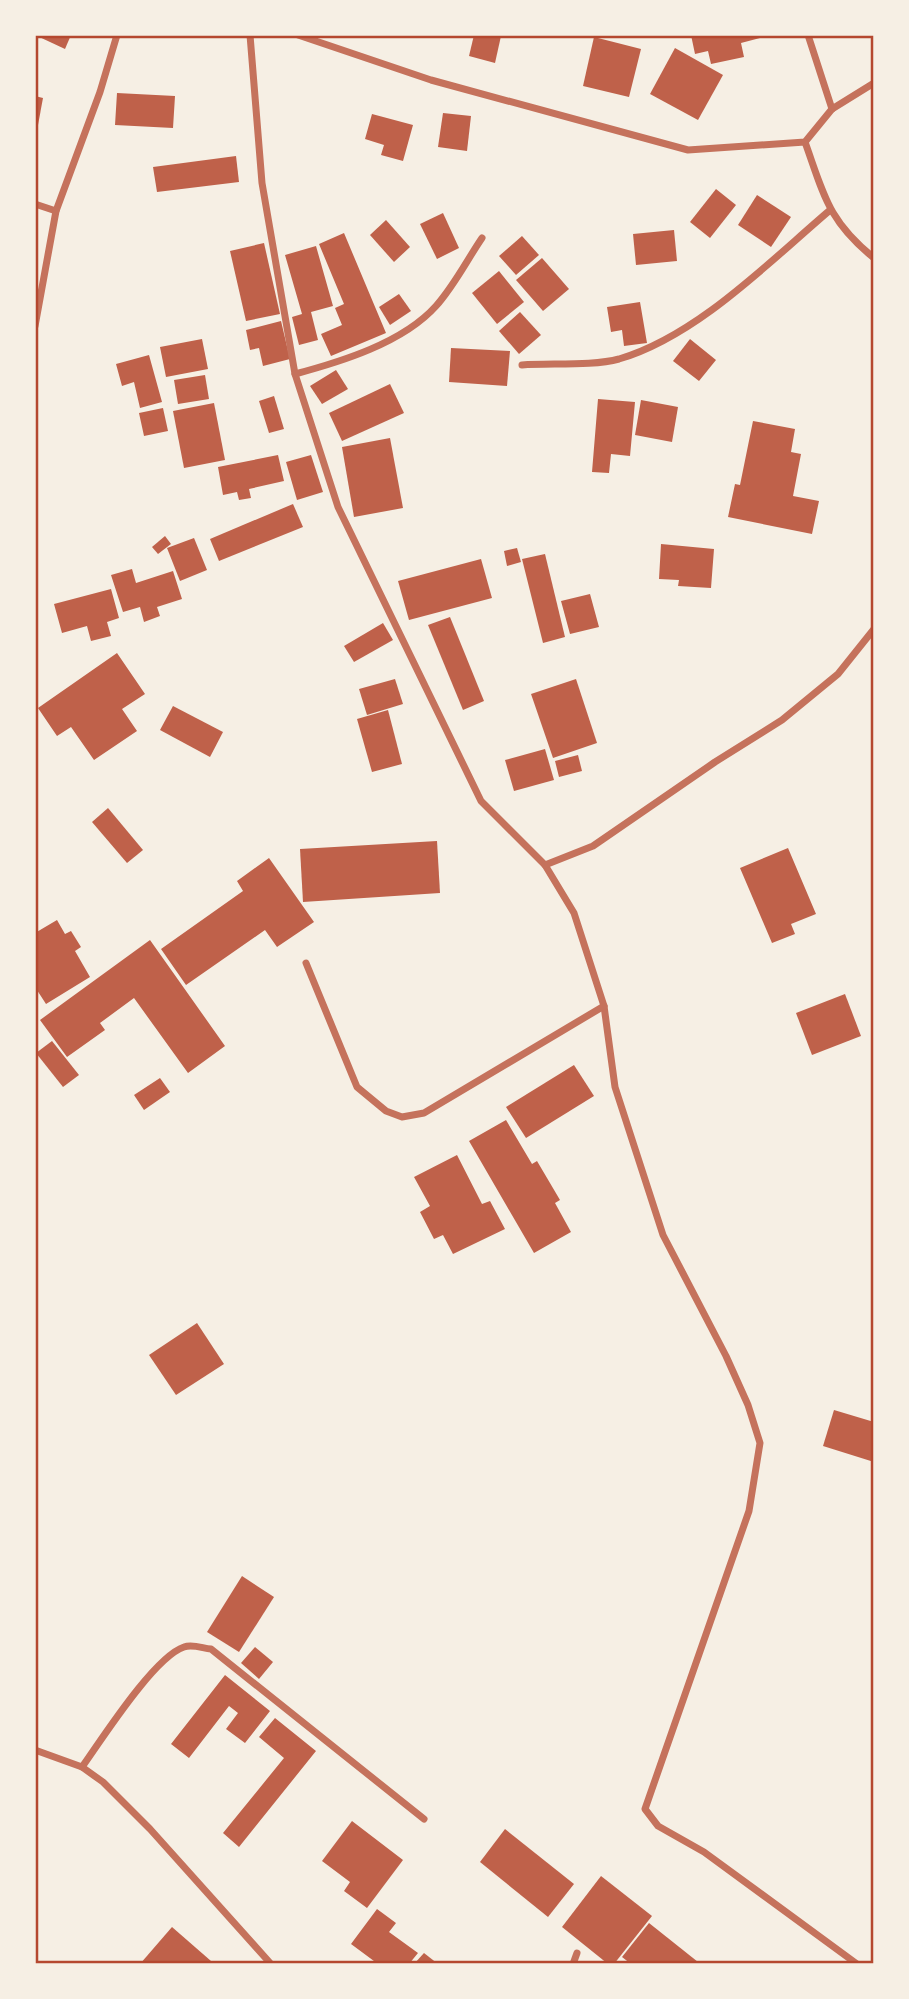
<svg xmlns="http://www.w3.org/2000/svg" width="909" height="1999" font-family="'Public Sans',sans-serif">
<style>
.building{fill:#bf614a}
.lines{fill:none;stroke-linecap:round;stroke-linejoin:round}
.minor{stroke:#c5725c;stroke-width:7}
.neatline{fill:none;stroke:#b5482f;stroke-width:2.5}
</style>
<rect width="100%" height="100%" fill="#f6efe4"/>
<!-- building -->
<g class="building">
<path d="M 35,35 L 71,35 L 65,49 Z"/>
<path d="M 474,35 L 501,36 L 495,63 L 469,56 Z"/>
<path d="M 691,35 L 759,35 L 760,38 L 741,43 L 744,57 L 711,64 L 708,51 L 695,54 Z"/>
<path d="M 594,37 L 641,49 L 629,97 L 583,86 Z"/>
<path d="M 675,48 L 723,75 L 698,120 L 650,94 Z"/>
<path d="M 117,93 L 175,96 L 173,128 L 115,125 Z"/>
<path d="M 35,96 L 43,98 L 38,125 L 35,124 Z"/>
<path d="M 443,113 L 471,116 L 467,151 L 438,147 Z"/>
<path d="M 372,114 L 413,125 L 403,161 L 381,155 L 384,145 L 365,139 Z"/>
<path d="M 236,156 L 239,182 L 157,192 L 153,167 Z"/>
<path d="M 716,189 L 736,205 L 710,238 L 690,222 Z"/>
<path d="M 757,195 L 791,217 L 771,247 L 738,225 Z"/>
<path d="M 443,213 L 459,248 L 437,259 L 420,224 Z"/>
<path d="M 386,220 L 410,247 L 394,262 L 370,235 Z"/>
<path d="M 674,230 L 677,261 L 636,265 L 633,234 Z"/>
<path d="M 344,233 L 386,333 L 331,356 L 321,334 L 342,325 L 335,308 L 344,304 L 319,244 Z"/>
<path d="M 522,236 L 539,255 L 516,275 L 499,256 Z"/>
<path d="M 264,243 L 280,314 L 246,321 L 230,251 Z"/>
<path d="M 316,246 L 333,306 L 311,312 L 318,340 L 299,345 L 292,317 L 302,314 L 285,255 Z"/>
<path d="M 542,258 L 569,289 L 543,311 L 516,280 Z"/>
<path d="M 499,271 L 524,302 L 497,324 L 472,293 Z"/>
<path d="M 399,294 L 411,311 L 390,325 L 379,307 Z"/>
<path d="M 640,302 L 647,343 L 624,346 L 622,330 L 611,332 L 607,307 Z"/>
<path d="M 520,312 L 541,335 L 519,354 L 499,331 Z"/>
<path d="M 281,321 L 290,359 L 263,366 L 259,348 L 250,350 L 246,330 Z"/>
<path d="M 202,339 L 208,369 L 166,377 L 160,347 Z"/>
<path d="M 690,339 L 716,360 L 699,381 L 673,361 Z"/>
<path d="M 451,348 L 510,351 L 507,386 L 449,382 Z"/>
<path d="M 149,355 L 162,402 L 140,408 L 134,382 L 122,386 L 116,364 Z"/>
<path d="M 336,370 L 348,389 L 322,404 L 310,386 Z"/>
<path d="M 205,375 L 209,399 L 178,404 L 174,380 Z"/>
<path d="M 390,384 L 404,413 L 342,441 L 329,413 Z"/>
<path d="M 274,396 L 284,429 L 269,433 L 259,401 Z"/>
<path d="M 598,399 L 635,402 L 630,456 L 611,454 L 609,473 L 592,472 Z"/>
<path d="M 641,400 L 678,407 L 672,442 L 635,435 Z"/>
<path d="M 214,403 L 225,460 L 184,468 L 173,411 Z"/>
<path d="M 163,408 L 168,431 L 144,436 L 139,413 Z"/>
<path d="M 753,421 L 795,429 L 791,452 L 801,454 L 793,496 L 819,501 L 812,534 L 728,517 L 735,484 L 740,485 Z"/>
<path d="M 390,438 L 403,508 L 354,517 L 342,447 Z"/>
<path d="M 278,455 L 284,481 L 249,489 L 251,498 L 239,500 L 237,492 L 223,495 L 218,467 Z"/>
<path d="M 311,455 L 323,492 L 297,500 L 286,462 Z"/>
<path d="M 293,504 L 303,527 L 219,561 L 210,539 Z"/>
<path d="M 165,536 L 171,544 L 158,554 L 152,547 Z"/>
<path d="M 194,538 L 207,570 L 180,581 L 167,548 Z"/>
<path d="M 661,544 L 714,549 L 711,588 L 678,586 L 679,580 L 659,579 Z"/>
<path d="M 517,548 L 521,562 L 507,566 L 504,551 Z"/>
<path d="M 545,554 L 565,637 L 543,643 L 522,559 Z"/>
<path d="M 481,559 L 492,598 L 409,620 L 398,581 Z"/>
<path d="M 132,569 L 136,583 L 173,571 L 182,599 L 157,607 L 160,616 L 144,622 L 140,607 L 123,612 L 111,575 Z"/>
<path d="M 111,589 L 119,618 L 107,622 L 111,636 L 91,641 L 87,626 L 62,633 L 54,604 Z"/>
<path d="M 590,594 L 599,627 L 570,634 L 561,601 Z"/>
<path d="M 450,617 L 484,701 L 463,710 L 428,625 Z"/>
<path d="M 383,623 L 393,640 L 354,662 L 344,646 Z"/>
<path d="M 117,653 L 145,694 L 122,709 L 137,731 L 94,760 L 71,727 L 57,736 L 38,708 Z"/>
<path d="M 395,679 L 403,704 L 367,715 L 359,689 Z"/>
<path d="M 576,679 L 597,743 L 553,758 L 531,694 Z"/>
<path d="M 173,706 L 223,732 L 210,757 L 160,730 Z"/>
<path d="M 388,710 L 402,764 L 372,772 L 357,719 Z"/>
<path d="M 545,749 L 554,780 L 514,791 L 505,760 Z"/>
<path d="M 578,755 L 582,771 L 559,777 L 555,761 Z"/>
<path d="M 108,808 L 143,850 L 127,863 L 92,822 Z"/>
<path d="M 437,841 L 440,893 L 303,902 L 300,849 Z"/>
<path d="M 788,848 L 816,914 L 791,924 L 795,934 L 772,943 L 740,868 Z"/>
<path d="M 269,858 L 314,922 L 277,947 L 265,930 L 186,985 L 161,949 L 243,891 L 237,881 Z"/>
<path d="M 57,920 L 65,934 L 71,931 L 81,947 L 75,951 L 90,977 L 46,1004 L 35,987 L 35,933 Z"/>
<path d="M 150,940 L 225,1046 L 188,1073 L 134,998 L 100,1023 L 105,1030 L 67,1057 L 40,1020 Z"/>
<path d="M 845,994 L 861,1036 L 812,1055 L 796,1013 Z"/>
<path d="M 52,1041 L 79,1075 L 63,1087 L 36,1053 Z"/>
<path d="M 574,1065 L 594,1096 L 526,1138 L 506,1107 Z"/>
<path d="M 160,1078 L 170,1092 L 144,1110 L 134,1095 Z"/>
<path d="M 506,1120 L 532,1164 L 537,1161 L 560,1200 L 555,1203 L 571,1232 L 534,1253 L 469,1141 Z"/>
<path d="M 457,1155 L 482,1204 L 490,1201 L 505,1229 L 453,1254 L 443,1235 L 434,1239 L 420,1212 L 430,1206 L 414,1177 Z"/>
<path d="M 197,1323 L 224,1364 L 176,1395 L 149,1355 Z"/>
<path d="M 834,1410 L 874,1422 L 874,1462 L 823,1446 Z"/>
<path d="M 242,1576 L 274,1597 L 239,1652 L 207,1632 Z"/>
<path d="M 255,1647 L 273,1662 L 259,1679 L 241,1663 Z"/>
<path d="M 225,1675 L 270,1711 L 245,1743 L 226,1729 L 238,1713 L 229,1706 L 189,1758 L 171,1744 Z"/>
<path d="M 275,1718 L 316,1751 L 239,1847 L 223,1833 L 284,1758 L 259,1737 Z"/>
<path d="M 352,1821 L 403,1860 L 367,1908 L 344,1891 L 350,1882 L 322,1861 Z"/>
<path d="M 505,1829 L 574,1884 L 548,1917 L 480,1862 Z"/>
<path d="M 601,1876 L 652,1916 L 614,1964 L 608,1964 L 562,1927 Z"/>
<path d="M 377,1909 L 396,1923 L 389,1932 L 418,1953 L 409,1964 L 378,1964 L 351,1944 Z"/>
<path d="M 649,1923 L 698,1962 L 697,1964 L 631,1964 L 622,1957 Z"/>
<path d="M 172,1927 L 211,1961 L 208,1964 L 140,1964 Z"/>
<path d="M 424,1953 L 438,1964 L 414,1964 Z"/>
</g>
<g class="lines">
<!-- minor -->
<g class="minor">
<path d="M 250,35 L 262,183 L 295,374 L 338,507 L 481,801 L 545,865 L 574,913 L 604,1006 L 615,1087 L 663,1235 L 726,1356 L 748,1405 L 760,1443 L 749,1511 L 645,1809 L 658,1826 L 704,1852 L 857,1964"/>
<path d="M 298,35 L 431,80 L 688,150 L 805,142 L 832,109 L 874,83"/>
<path d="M 808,35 L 832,109"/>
<path d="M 805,142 C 824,195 828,221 874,258"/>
<path d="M 35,204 L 56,211"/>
<path d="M 35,326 L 56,211 L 100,92 L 117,35"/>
<path d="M 522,365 C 551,363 593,366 619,359 C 697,336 769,262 829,211"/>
<path d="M 295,374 C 340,362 403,343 436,306 C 454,286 467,260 482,238"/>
<path d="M 545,865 L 593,846 L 715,762 L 782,720 L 838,674 L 874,629"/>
<path d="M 306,963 L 357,1087 L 386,1111 L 402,1117 L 424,1113 L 604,1006"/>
<path d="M 35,1750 L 82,1767 L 103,1782 L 150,1829 L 271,1964"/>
<path d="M 82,1767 C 102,1739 154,1657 184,1647 C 192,1644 202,1648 211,1649 L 424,1819"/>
<path d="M 573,1964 L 577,1953"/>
</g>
</g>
<!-- border -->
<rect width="909" height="1999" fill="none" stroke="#f6efe4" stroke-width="74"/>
<rect x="37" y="37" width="835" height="1925" class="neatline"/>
</svg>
